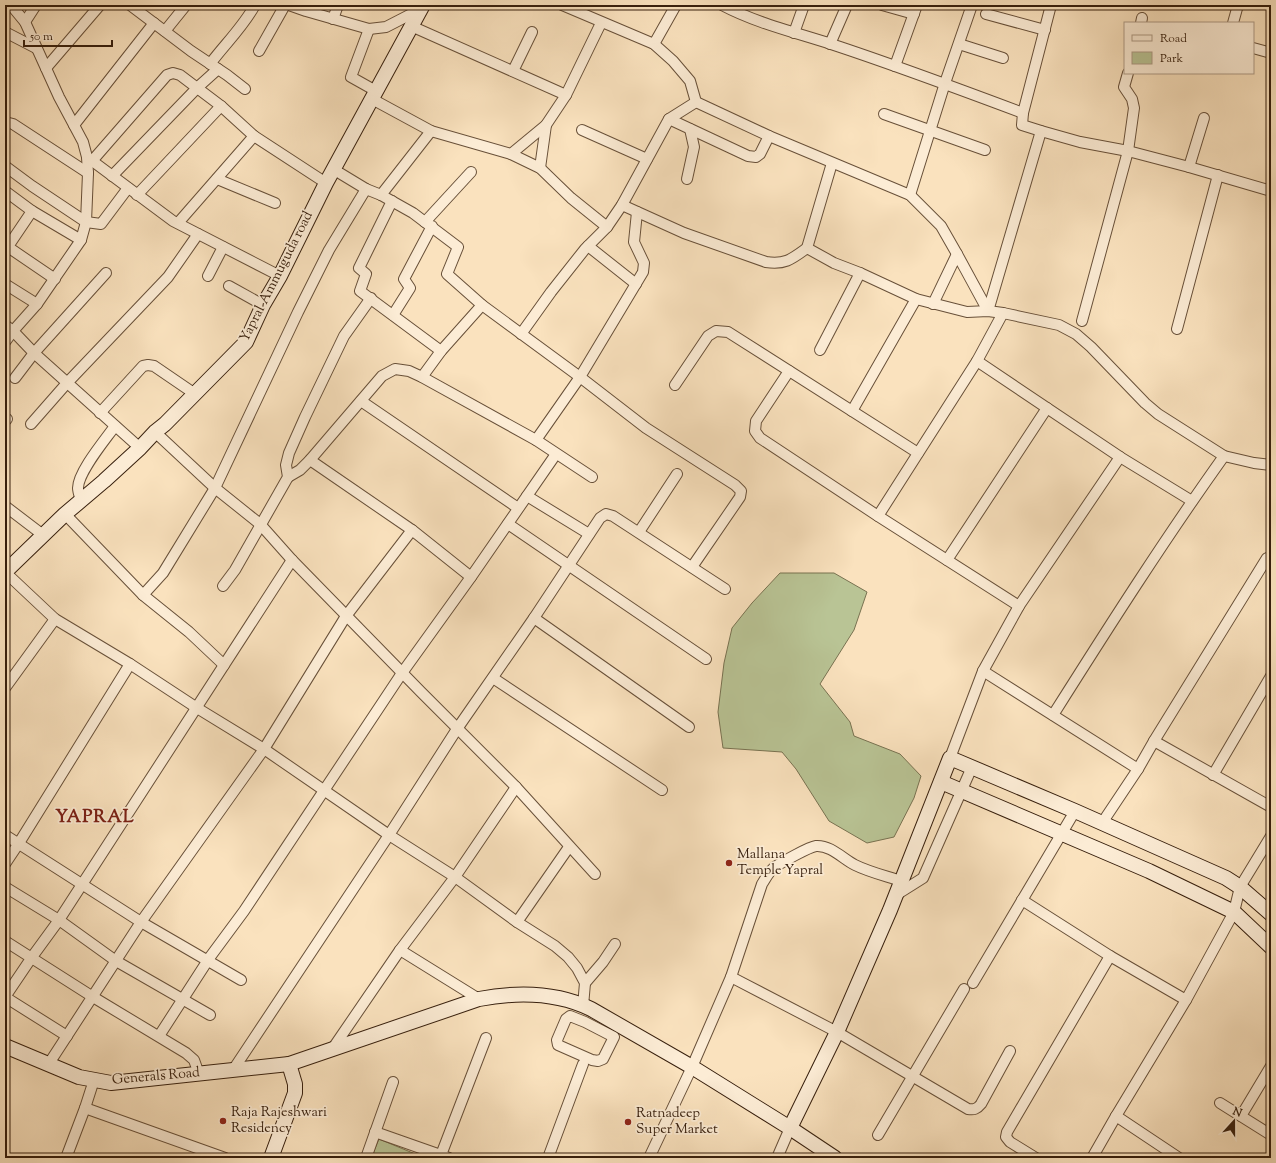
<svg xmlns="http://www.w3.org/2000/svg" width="1276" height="1163" font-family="'Sorts Mill Goudy',serif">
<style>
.green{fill:#b9c495;stroke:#787251}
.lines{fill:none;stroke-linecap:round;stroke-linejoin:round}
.street-casing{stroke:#685039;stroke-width:12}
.secondary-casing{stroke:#371f0d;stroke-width:16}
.street{stroke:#fcecd5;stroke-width:10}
.secondary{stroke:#fcecd5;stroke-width:14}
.poi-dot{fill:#8f2418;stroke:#fcecd5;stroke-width:1.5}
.labels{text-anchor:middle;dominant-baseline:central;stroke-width:3.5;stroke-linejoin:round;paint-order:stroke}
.street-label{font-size:14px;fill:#371f0d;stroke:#fcecd5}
.poi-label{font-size:14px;fill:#371f0d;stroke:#fcecd5;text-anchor:start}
.district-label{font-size:18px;font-weight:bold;letter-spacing:1px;fill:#7a1f14;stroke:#fcecd5}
</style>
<rect width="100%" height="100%" fill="#fae2be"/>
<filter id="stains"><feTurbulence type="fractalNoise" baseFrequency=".005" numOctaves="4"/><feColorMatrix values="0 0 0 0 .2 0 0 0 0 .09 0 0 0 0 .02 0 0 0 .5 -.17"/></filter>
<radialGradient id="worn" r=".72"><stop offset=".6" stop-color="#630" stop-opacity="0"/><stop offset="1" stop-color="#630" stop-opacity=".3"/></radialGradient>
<!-- green -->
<g class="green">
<path d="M 780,573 L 834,573 L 867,592 L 854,630 L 820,684 L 850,722 L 854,736 L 900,754 L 921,776 L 914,798 L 894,837 L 867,843 L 829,821 L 796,769 L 782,752 L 723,748 L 718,712 L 724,663 L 732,628 L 752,603 Z"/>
<path d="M 379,1139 L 425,1158 L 371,1158 Z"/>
</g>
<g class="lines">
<defs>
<g id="street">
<path d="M 11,5 L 25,22 L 59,97 L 83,142 L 87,157 L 88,173 L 86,222 L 81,240 L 37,304 L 13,331 L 34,353 L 140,448"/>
<path d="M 130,5 L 191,51 L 227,75 L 245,89"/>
<path d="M 289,5 L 306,11 L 369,29 L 386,27 L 421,9"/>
<path d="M 562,5 L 654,44 L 673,61 L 690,81 L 696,102 L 769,136 L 910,195 L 941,226 L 957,254"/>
<path d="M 722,5 C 756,23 794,32 831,44 C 895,65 959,89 1023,113"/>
<path d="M 882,5 L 914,14"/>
<path d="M 1051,5 L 1023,113 L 1022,125 L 1041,131 L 1080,142 L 1128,151 L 1189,167 L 1271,191"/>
<path d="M 986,14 L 1045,30"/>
<path d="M 333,19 L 338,5"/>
<path d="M 25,22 L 36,5"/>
<path d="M 1141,23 L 1142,18"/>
<path d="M 1233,23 L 1238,5"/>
<path d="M 411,26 L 566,95"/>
<path d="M 369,29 L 351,77 L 376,91"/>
<path d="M 165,31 L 186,5"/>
<path d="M 5,32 L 36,48"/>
<path d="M 794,33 L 804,5"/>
<path d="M 654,44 L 676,5"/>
<path d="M 830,44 L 847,5"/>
<path d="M 959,44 L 1003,58"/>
<path d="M 1253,48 L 1271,53"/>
<path d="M 259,51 L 285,5"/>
<path d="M 210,64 C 225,44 243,27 255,5"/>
<path d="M 895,66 L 917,5"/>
<path d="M 46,68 L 100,5"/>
<path d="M 513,71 L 532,32"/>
<path d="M 372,99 L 431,131 L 511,154 L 540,168 L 571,198 L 607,227"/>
<path d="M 884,114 L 985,150"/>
<path d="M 669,119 L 748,156 L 756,157 L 760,154 L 769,136"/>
<path d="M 5,122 L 13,124 L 88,173"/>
<path d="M 74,125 L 154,23"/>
<path d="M 582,130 L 647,159"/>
<path d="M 511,154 L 546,125 L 566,95 L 601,23"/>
<path d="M 87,157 L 173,221 L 280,276"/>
<path d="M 92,161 L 167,75 L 173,73 L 180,75 L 221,106 L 254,136 L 326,183"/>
<path d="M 5,166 L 32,186 L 86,222 L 101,224 L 128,188"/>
<path d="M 1189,167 L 1204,118"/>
<path d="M 540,168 L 546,125"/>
<path d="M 333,169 L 366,189 L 381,195 L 413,213 L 458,247 L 447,274 L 482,305 L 580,377 L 646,428 L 735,485 L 741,491 L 740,497 L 692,567"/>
<path d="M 112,176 L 198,87 L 218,69"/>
<path d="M 217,179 L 275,203"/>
<path d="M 687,179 L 694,147 L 690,129"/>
<path d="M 5,191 L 32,211 L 81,240"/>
<path d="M 137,195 L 221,106"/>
<path d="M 381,195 L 431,131"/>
<path d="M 910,195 L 945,83 L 972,5"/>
<path d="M 392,201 L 359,268 L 366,274 L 360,291 L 441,351"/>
<path d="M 622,205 L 684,233 L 766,262 C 785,265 792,259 807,248 L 834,263 L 860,273 L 916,299 L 967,312 L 988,311 L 1003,313 L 1059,325 L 1076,334 L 1091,347 L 1145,403 L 1158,414 L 1224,456 L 1254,463 L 1271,465"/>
<path d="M 425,222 L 471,172"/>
<path d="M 178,223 L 254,136"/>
<path d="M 5,245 L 55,279"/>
<path d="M 588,246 L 636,284"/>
<path d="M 807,248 L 832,163"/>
<path d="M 5,251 L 32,211"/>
<path d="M 208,276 L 223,247"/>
<path d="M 5,284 L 37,304"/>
<path d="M 229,286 L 263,305"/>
<path d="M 933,304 L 957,254 L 988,311"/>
<path d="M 988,311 L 1041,131"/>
<path d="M 393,315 L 410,288 L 404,279 L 432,226"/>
<path d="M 1082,321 L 1128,151 L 1134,108 L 1132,99 L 1124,87 L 1128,73"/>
<path d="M 5,325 L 13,331 L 5,342"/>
<path d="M 1177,329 L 1218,175"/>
<path d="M 521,334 L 551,292 L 585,249 L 607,227 L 622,205 L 669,119 L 696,102"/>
<path d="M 820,350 L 860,273"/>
<path d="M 977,361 L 1120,457 L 1192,501"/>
<path d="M 789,371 L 756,421 L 755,431 L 760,438 L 878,516 L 1019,606"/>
<path d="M 422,377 L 441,351 L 482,305"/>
<path d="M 15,378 L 34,353 L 106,273"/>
<path d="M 675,385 L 708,336 L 716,331 L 728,332 L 918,453"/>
<path d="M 361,401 L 518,508"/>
<path d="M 852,411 L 916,299"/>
<path d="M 100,413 L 143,366 L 148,365 L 154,366 L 195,394"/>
<path d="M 5,421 L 7,419"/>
<path d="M 31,424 L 67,383 L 168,277 L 198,234"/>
<path d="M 155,432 L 215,488 L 260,524 L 292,560 L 421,692 L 516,787 L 595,874"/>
<path d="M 536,440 L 580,377 L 643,272 L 644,263 L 634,242 L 637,212"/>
<path d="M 310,460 L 412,530 L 471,577"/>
<path d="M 288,477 L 300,470 L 310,460 L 382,376 L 395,369 L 409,371 L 422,377 L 536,440 L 592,477"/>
<path d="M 527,496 L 589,534"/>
<path d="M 81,500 C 80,497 78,492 78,488 C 78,472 105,440 115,426"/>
<path d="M 5,506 L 43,535"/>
<path d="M 65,514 L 143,595 L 189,632 L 224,665"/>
<path d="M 878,516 L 977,361 L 1003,313"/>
<path d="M 508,524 L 706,659"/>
<path d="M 639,532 L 677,474"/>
<path d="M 947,560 L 1047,408"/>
<path d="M 5,572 L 55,619 L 130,664 L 197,708 L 264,749 L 389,835 L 455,877 L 517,922 L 555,946 L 568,957 L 577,968 L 585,983 L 583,1006"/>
<path d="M 223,586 L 235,570 L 288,477 L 286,465 L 289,453 L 305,417 L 344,336 L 371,298"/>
<path d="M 143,595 L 163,573 L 215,488 L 298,312 L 329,250 L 366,189"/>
<path d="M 534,618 L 689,727"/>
<path d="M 983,671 L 1138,769"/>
<path d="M 493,678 L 662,790"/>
<path d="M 5,688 L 55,619"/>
<path d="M 1053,715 C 1108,628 1164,540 1224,456"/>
<path d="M 1154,741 L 1271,807"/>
<path d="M 950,758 L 983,671 L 1019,606 L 1120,457"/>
<path d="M 1213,775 L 1271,676"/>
<path d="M 1102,823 L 1138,769 L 1154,741 L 1267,558"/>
<path d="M 5,835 L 141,922 L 241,980"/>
<path d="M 5,864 L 19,843 L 130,664"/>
<path d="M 5,887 L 59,920 L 116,961 L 210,1015"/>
<path d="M 896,895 L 923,878 L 972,767"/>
<path d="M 1022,900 L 1110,956 L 1186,1000"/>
<path d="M 517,922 L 569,847"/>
<path d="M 5,941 L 93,997 L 186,1053 L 194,1060 L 199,1074"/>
<path d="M 400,950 L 479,999"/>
<path d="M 731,977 L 837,1032 L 968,1109 C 974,1110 977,1109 981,1104 L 1010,1051"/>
<path d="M 585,983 L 603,962 L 615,944"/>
<path d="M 973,983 L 1075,811"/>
<path d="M 5,997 L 32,957 L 59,920 L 292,560"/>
<path d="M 5,997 L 67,1036"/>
<path d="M 570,1016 L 585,1022 L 614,1037 L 603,1059 L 598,1061 L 592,1060 L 558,1045 L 557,1040 L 566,1019 Z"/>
<path d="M 159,1036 L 210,957 L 244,911 L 402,673 L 471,577 L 556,454"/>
<path d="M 333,1048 L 400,950 L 455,877 L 516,787"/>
<path d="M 48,1065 L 141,922 L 264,749 L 346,616 L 412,530"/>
<path d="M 233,1070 L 389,835 L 457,729 L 534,618 L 600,518 L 606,514 L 613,516 L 725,589"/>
<path d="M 1220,1103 L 1271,1135"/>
<path d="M 85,1108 L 225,1158"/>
<path d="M 1116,1116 L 1179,1158"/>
<path d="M 1241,1116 L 1271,1066"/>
<path d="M 375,1132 L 449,1158"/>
<path d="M 878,1135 L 964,989"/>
<path d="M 441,1155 L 486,1038"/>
<path d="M 5,1158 L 6,1158"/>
<path d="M 66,1158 L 85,1108 L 94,1080"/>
<path d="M 366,1158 L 393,1082"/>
<path d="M 548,1158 L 583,1064"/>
<path d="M 649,1158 L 692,1067 L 731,977 L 762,884 C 766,878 769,871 775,867 C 782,862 809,847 816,846 C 831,845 843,859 855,865 C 869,872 886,876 901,881"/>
<path d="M 777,1158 L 790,1128"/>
<path d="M 1036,1158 L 1010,1142 L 1006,1137 L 1007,1132 L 1110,956"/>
<path d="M 1092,1158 L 1116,1116 L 1186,1000 L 1234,912 L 1240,887 L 1271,836"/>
</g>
<g id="secondary">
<path d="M 5,572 L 65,514 L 104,481 L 140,448 L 155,432 L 165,424 L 246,342 L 263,305 L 280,276 L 326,183 L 423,5"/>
<path d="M 941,782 L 1149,871 L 1234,912 L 1271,947"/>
<path d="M 5,1046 L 79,1077 L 111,1083 L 289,1064 L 479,999 C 516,992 556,992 591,1009 L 692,1067 L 790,1128 L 835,1158"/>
<path d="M 790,1128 L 837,1032 L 890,910 L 950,758 L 1075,811 L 1226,878 L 1240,887 L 1271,914"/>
<path d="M 271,1158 L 295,1093 L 295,1084 L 289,1064"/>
</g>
</defs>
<!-- street casing -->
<use href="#street" class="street-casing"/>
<!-- secondary casing -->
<use href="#secondary" class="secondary-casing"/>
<!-- street -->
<use href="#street" class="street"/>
<!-- secondary -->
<use href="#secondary" class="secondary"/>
</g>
<!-- markers -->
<g class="poi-dot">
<circle cx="729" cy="863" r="4"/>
<circle cx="223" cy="1121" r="4"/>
<circle cx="628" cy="1122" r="4"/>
</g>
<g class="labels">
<!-- street labels -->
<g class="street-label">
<text transform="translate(277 277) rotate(-63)">Yapral-Ammuguda road</text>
<text transform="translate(156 1077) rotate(-5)">Generals Road</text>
</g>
<!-- poi labels -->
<g class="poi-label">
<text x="737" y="855">Mallana<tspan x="737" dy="16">Temple Yapral</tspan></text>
<text x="231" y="1113">Raja Rajeshwari<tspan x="231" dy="16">Residency</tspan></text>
<text x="636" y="1114">Ratnadeep<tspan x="636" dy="16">Super Market</tspan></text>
</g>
<!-- district labels -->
<g class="district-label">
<text x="95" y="818">YAPRAL</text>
</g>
</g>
<!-- margin -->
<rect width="1276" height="1163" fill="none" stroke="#fae2be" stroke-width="20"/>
<rect x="6" y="6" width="1264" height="1151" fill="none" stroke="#371f0d" stroke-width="2"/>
<rect x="10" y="10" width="1256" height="1143" fill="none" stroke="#371f0d"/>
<!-- legend -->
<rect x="1124" y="22" width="130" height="52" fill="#fcecd5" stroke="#ad9a85"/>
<rect x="1132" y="35" width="20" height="6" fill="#fcecd5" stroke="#ad9a85"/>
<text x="1160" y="42" font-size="12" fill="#371f0d">Road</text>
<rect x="1132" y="52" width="20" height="12" fill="#b9c495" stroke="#ad9a85"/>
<text x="1160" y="62" font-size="12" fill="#371f0d">Park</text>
<!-- north arrow -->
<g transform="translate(1234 1121) rotate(21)" stroke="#fcecd5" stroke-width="3" paint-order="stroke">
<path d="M0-3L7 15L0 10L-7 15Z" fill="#371f0d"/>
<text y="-6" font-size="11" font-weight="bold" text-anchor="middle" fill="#371f0d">N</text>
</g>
<!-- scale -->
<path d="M24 40v6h88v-6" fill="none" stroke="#371f0d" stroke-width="2"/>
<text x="30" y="40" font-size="12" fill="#371f0d" stroke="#fcecd5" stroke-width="3" paint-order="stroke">50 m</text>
<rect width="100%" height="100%" filter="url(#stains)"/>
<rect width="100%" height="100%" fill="url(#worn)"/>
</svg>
